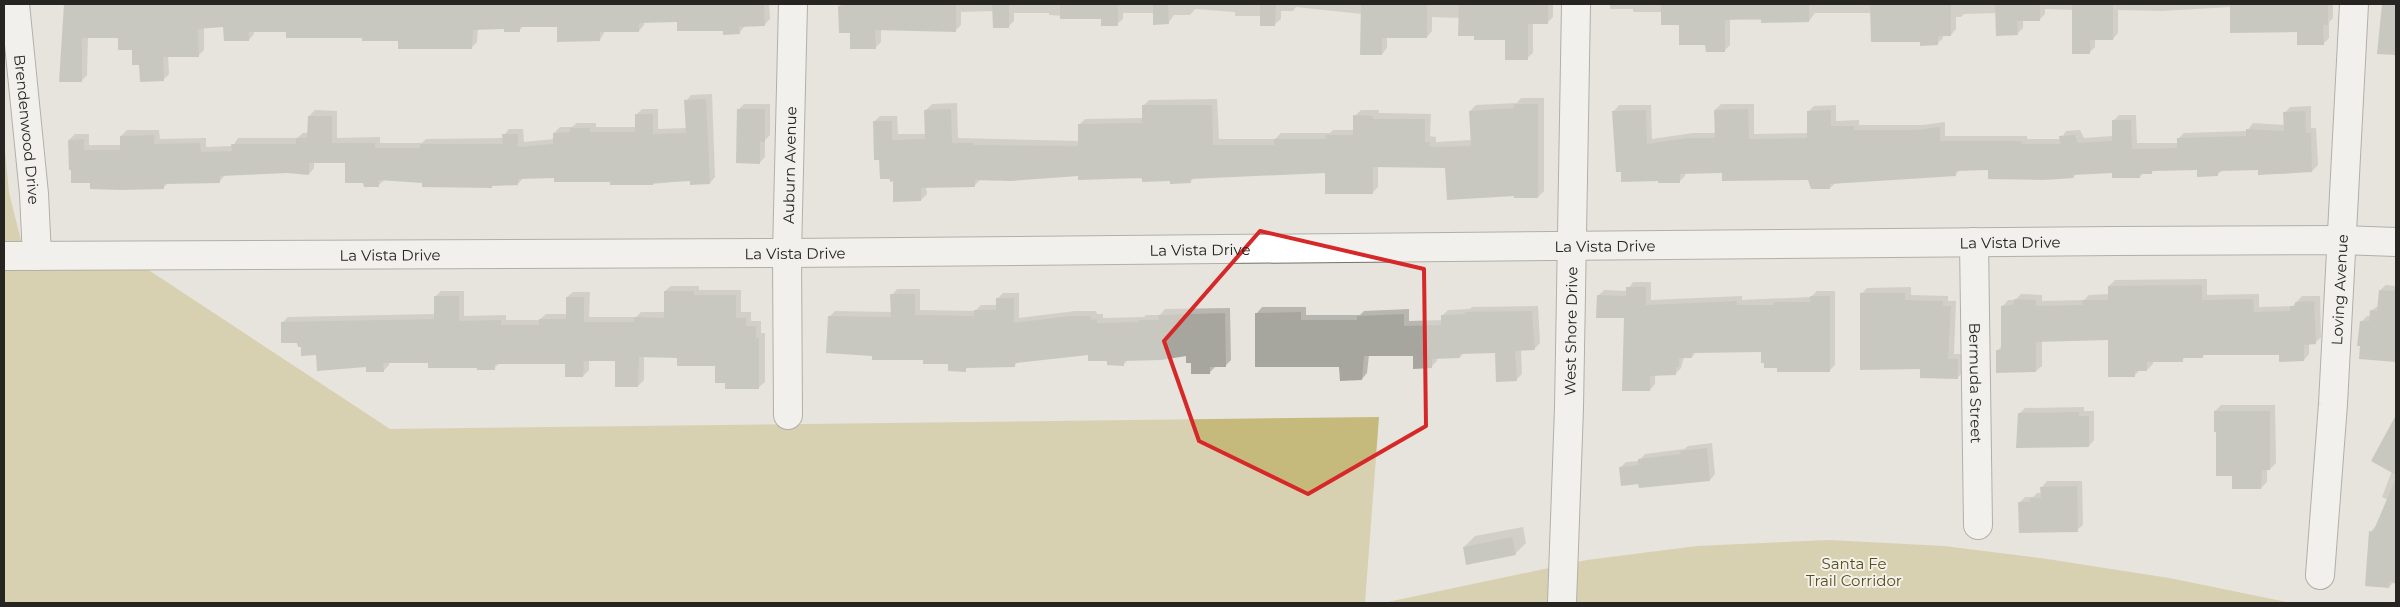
<svg xmlns="http://www.w3.org/2000/svg" width="2400" height="607" font-family="Montserrat,sans-serif">
<style>
.green{fill:#c6b97c}
.shadow{fill:#0003}
.building{fill:#a7a69e}
.lines{fill:none;stroke-linecap:round;stroke-linejoin:round}
.minor-casing{stroke:#727169;stroke-width:30}
.minor{stroke:#fff;stroke-width:28}
.marked{fill:none;stroke:#d62828;stroke-width:4;stroke-linejoin:round}
.labels{text-anchor:middle;dominant-baseline:central;stroke-width:4;stroke-linejoin:round;paint-order:stroke}
.street-label{font-size:15px;fill:#262522;stroke:#f3f1e9}
.park-label{font-size:15px;fill:#594f1f;stroke:#f3f1e9}
</style>
<rect width="100%" height="100%" fill="#e6e4dc"/>
<!-- green -->
<g class="green">
<path d="M 4,140 L 9,193 L 28,268 L 144,267 L 390,429 L 1379,417 L 1365,603 L 4,603 Z"/>
<path d="M 1829,540 L 1944,546 L 2047,559 L 2169,578 L 2292,603 L 1383,603 L 1587,560 L 1697,546 Z"/>
</g>
<!-- shadow -->
<g class="shadow">
<path d="M 65,4 L 769,4 L 770,19 L 764,25 L 745,26 L 739,33 L 678,21 L 644,21 L 644,25 L 639,31 L 605,31 L 600,40 L 558,26 L 524,26 L 519,30 L 505,28 L 478,28 L 477,42 L 472,47 L 287,30 L 254,31 L 254,34 L 249,40 L 225,26 L 204,27 L 204,50 L 198,56 L 168,56 L 169,74 L 163,80 L 140,64 L 133,49 L 119,37 L 88,37 L 87,75 L 81,81 L 61,81 Z"/>
<path d="M 842,4 L 1553,4 L 1553,17 L 1547,23 L 1533,23 L 1533,53 L 1527,58 L 1506,38 L 1475,35 L 1460,18 L 1432,17 L 1432,31 L 1427,37 L 1387,37 L 1387,48 L 1382,54 L 1362,14 L 1296,7 L 1293,11 L 1281,11 L 1281,19 L 1275,24 L 1261,16 L 1235,16 L 1235,12 L 1195,9 L 1190,15 L 1174,15 L 1168,23 L 1154,13 L 1123,13 L 1123,19 L 1117,24 L 1102,18 L 1049,15 L 1049,13 L 1014,13 L 1014,21 L 1008,27 L 993,11 L 961,12 L 961,25 L 955,31 L 881,29 L 881,42 L 875,48 L 840,6 Z"/>
<path d="M 1610,4 L 2333,4 L 2333,18 L 2329,22 L 2329,38 L 2323,44 L 2298,30 L 2231,7 L 2161,11 L 2118,10 L 2118,33 L 2113,39 L 2095,39 L 2095,47 L 2089,53 L 2073,10 L 2045,9 L 2045,14 L 2039,20 L 2023,20 L 2023,28 L 2017,34 L 1997,13 L 1964,14 L 1961,17 L 1956,17 L 1956,29 L 1951,35 L 1943,35 L 1943,38 L 1937,44 L 1921,40 L 1871,13 L 1815,13 L 1809,21 L 1730,19 L 1730,45 L 1725,50 L 1707,44 L 1662,12 L 1633,12 L 1633,9 L 1610,9 Z"/>
<path d="M 2383,4 L 2396,4 L 2396,54 L 2379,53 Z"/>
<path d="M 712,94 L 715,177 L 710,183 L 691,180 L 653,184 L 555,176 L 524,177 L 518,184 L 384,180 L 378,186 L 346,162 L 314,162 L 314,168 L 309,174 L 287,172 L 225,175 L 219,182 L 168,183 L 163,188 L 91,182 L 69,140 L 75,134 L 89,134 L 89,145 L 121,145 L 121,136 L 127,130 L 159,130 L 160,139 L 206,138 L 206,147 L 233,146 L 238,138 L 297,138 L 303,133 L 309,133 L 309,116 L 315,110 L 337,111 L 337,138 L 380,137 L 380,143 L 422,143 L 426,139 L 504,138 L 504,135 L 509,129 L 523,129 L 524,142 L 554,139 L 554,133 L 560,127 L 572,127 L 577,123 L 596,123 L 596,127 L 636,127 L 636,115 L 642,109 L 658,109 L 658,129 L 687,128 L 686,101 L 691,95 Z"/>
<path d="M 1521,98 L 1544,98 L 1544,191 L 1538,197 L 1515,195 L 1446,167 L 1378,166 L 1378,187 L 1372,193 L 1327,172 L 1195,177 L 1190,182 L 1079,174 L 980,180 L 974,186 L 926,187 L 927,194 L 921,200 L 894,180 L 880,159 L 874,122 L 880,116 L 897,116 L 898,134 L 926,134 L 926,110 L 932,104 L 957,103 L 958,138 L 1079,141 L 1079,125 L 1085,119 L 1143,118 L 1143,106 L 1149,100 L 1217,99 L 1219,139 L 1275,139 L 1281,133 L 1330,133 L 1333,130 L 1354,130 L 1355,116 L 1361,110 L 1379,110 L 1379,113 L 1431,114 L 1430,136 L 1436,137 L 1436,142 L 1471,140 L 1470,111 L 1476,105 L 1517,103 Z"/>
<path d="M 744,104 L 770,104 L 770,135 L 765,140 L 765,157 L 759,163 L 738,110 Z"/>
<path d="M 1721,104 L 1754,104 L 1754,134 L 1808,133 L 1808,112 L 1814,106 L 1836,105 L 1836,121 L 1859,120 L 1859,125 L 1923,125 L 1945,122 L 1945,136 L 2027,136 L 2027,139 L 2061,139 L 2066,131 L 2080,130 L 2084,138 L 2113,136 L 2113,121 L 2119,115 L 2136,115 L 2137,143 L 2178,143 L 2178,139 L 2184,133 L 2247,131 L 2253,123 L 2285,125 L 2285,113 L 2290,107 L 2311,106 L 2311,128 L 2316,128 L 2318,165 L 2312,171 L 2282,174 L 2259,174 L 2259,169 L 2223,170 L 2217,175 L 2198,169 L 2154,170 L 2151,173 L 2143,173 L 2140,177 L 2113,171 L 2077,173 L 2073,177 L 1989,169 L 1960,170 L 1955,175 L 1835,183 L 1830,188 L 1809,179 L 1723,172 L 1685,172 L 1685,176 L 1679,182 L 1614,111 L 1619,105 L 1651,105 L 1652,139 L 1693,133 L 1716,133 L 1715,110 Z"/>
<path d="M 2207,279 L 2207,295 L 2259,294 L 2259,307 L 2293,306 L 2302,296 L 2320,296 L 2321,337 L 2315,343 L 2309,343 L 2309,354 L 2304,360 L 2280,353 L 2205,354 L 2202,356 L 2186,357 L 2182,360 L 2153,361 L 2153,364 L 2147,370 L 2140,370 L 2134,376 L 2109,339 L 2042,340 L 2042,366 L 2036,371 L 1998,350 L 2002,346 L 2003,306 L 2008,300 L 2015,300 L 2021,294 L 2042,295 L 2042,301 L 2084,300 L 2089,295 L 2109,294 L 2109,286 L 2115,280 Z"/>
<path d="M 1633,282 L 1651,282 L 1651,300 L 1742,296 L 1742,300 L 1811,297 L 1817,291 L 1835,291 L 1835,365 L 1829,371 L 1778,367 L 1762,351 L 1697,351 L 1692,357 L 1684,357 L 1681,368 L 1675,374 L 1655,375 L 1655,384 L 1650,390 L 1625,317 L 1598,296 L 1604,290 L 1627,291 Z"/>
<path d="M 2386,285 L 2396,286 L 2396,361 L 2360,358 L 2362,321 L 2367,316 L 2371,316 L 2371,311 L 2379,305 L 2380,290 Z"/>
<path d="M 671,286 L 699,286 L 699,290 L 741,290 L 741,312 L 751,312 L 751,321 L 761,321 L 761,333 L 765,333 L 765,382 L 759,387 L 726,382 L 716,365 L 678,356 L 644,356 L 644,380 L 638,386 L 617,359 L 589,359 L 589,370 L 583,376 L 567,363 L 500,363 L 494,368 L 429,361 L 389,362 L 389,365 L 383,371 L 317,353 L 303,346 L 283,322 L 288,317 L 435,314 L 435,297 L 441,291 L 464,291 L 464,316 L 506,315 L 506,320 L 539,320 L 546,314 L 567,314 L 567,297 L 573,292 L 590,292 L 589,317 L 636,317 L 641,312 L 666,312 L 665,291 Z"/>
<path d="M 1911,287 L 1911,295 L 1948,296 L 1948,301 L 1956,301 L 1954,354 L 1963,354 L 1963,372 L 1957,378 L 1921,368 L 1861,294 L 1867,288 Z"/>
<path d="M 897,289 L 920,289 L 920,310 L 975,311 L 981,305 L 997,305 L 997,299 L 1003,293 L 1019,293 L 1019,318 L 1075,311 L 1096,311 L 1097,314 L 1103,314 L 1103,318 L 1144,317 L 1146,315 L 1160,315 L 1165,309 L 1230,308 L 1231,360 L 1225,366 L 1215,367 L 1209,373 L 1192,362 L 1187,355 L 1128,360 L 1124,364 L 1089,353 L 1018,362 L 1014,366 L 969,366 L 965,370 L 950,363 L 925,358 L 873,355 L 829,317 L 835,311 L 892,312 L 892,295 Z"/>
<path d="M 1538,306 L 1540,343 L 1534,349 L 1521,350 L 1522,374 L 1516,380 L 1496,352 L 1464,353 L 1460,357 L 1437,357 L 1437,361 L 1431,367 L 1414,355 L 1369,355 L 1367,373 L 1362,379 L 1257,313 L 1262,307 L 1306,307 L 1306,315 L 1360,315 L 1364,311 L 1409,309 L 1409,321 L 1442,320 L 1442,316 L 1448,310 L 1470,309 L 1472,307 Z"/>
<path d="M 2221,405 L 2275,405 L 2276,463 L 2270,469 L 2267,469 L 2267,482 L 2261,488 L 2233,475 L 2218,431 L 2215,411 Z"/>
<path d="M 2084,407 L 2084,411 L 2094,411 L 2094,440 L 2089,446 L 2019,414 L 2025,408 Z"/>
<path d="M 2396,420 L 2396,583 L 2394,582 L 2389,587 L 2370,532 L 2377,525 L 2388,500 L 2382,497 L 2392,471 L 2394,422 Z"/>
<path d="M 1712,443 L 1715,474 L 1710,480 L 1639,483 L 1620,468 L 1626,462 L 1639,461 L 1645,454 L 1684,449 L 1688,446 Z"/>
<path d="M 2047,481 L 2082,481 L 2083,525 L 2077,530 L 2019,503 L 2025,497 L 2033,497 L 2037,493 L 2042,493 L 2042,487 Z"/>
<path d="M 1523,527 L 1526,543 L 1515,554 L 1464,547 L 1475,536 Z"/>
</g>
<!-- building -->
<g class="building">
<path d="M 64,4 L 764,4 L 765,26 L 739,27 L 740,34 L 723,35 L 723,31 L 677,31 L 677,22 L 639,23 L 639,32 L 600,32 L 600,41 L 557,42 L 557,27 L 520,27 L 520,32 L 504,32 L 504,29 L 473,30 L 472,49 L 398,49 L 398,41 L 362,41 L 362,38 L 286,38 L 286,32 L 249,32 L 249,41 L 224,41 L 223,27 L 198,29 L 199,57 L 163,57 L 164,81 L 140,82 L 139,65 L 132,65 L 132,50 L 118,50 L 118,38 L 82,38 L 82,82 L 59,82 Z"/>
<path d="M 854,4 L 956,4 L 956,32 L 875,30 L 876,49 L 850,49 L 850,33 L 839,33 L 838,6 Z"/>
<path d="M 992,4 L 1009,4 L 1009,28 L 993,28 Z"/>
<path d="M 1060,4 L 1118,4 L 1118,26 L 1101,26 L 1101,19 L 1060,19 Z"/>
<path d="M 1153,4 L 1168,4 L 1169,24 L 1153,25 Z"/>
<path d="M 1260,4 L 1276,4 L 1275,26 L 1260,26 Z"/>
<path d="M 1361,4 L 1427,4 L 1427,38 L 1382,38 L 1382,55 L 1360,55 Z"/>
<path d="M 1459,4 L 1548,4 L 1548,24 L 1528,24 L 1528,60 L 1505,60 L 1505,40 L 1474,40 L 1474,36 L 1458,36 Z"/>
<path d="M 1661,4 L 1809,4 L 1809,22 L 1761,23 L 1761,19 L 1725,20 L 1725,52 L 1706,52 L 1705,45 L 1679,45 L 1679,25 L 1661,25 Z"/>
<path d="M 1870,4 L 1951,4 L 1951,36 L 1938,36 L 1938,45 L 1920,46 L 1920,42 L 1871,42 Z"/>
<path d="M 1995,4 L 2040,4 L 2040,21 L 2017,21 L 2018,35 L 1996,36 Z"/>
<path d="M 2072,4 L 2113,4 L 2113,40 L 2090,40 L 2090,54 L 2072,54 Z"/>
<path d="M 2230,4 L 2328,5 L 2328,25 L 2323,25 L 2324,45 L 2297,45 L 2297,32 L 2230,33 Z"/>
<path d="M 2382,4 L 2396,4 L 2396,55 L 2377,54 Z"/>
<path d="M 706,99 L 710,184 L 690,185 L 690,181 L 653,183 L 653,185 L 610,185 L 610,182 L 554,182 L 554,178 L 518,179 L 518,185 L 492,186 L 492,188 L 422,187 L 422,183 L 379,180 L 379,187 L 364,187 L 363,183 L 345,183 L 345,163 L 309,163 L 309,175 L 287,173 L 220,176 L 220,183 L 164,184 L 164,189 L 121,190 L 90,189 L 90,183 L 71,183 L 71,170 L 69,170 L 68,140 L 84,139 L 84,150 L 120,150 L 120,136 L 154,135 L 154,144 L 200,143 L 201,152 L 232,151 L 231,144 L 296,144 L 296,138 L 307,138 L 308,116 L 332,116 L 332,143 L 375,143 L 375,148 L 420,148 L 420,144 L 503,144 L 502,134 L 518,134 L 518,147 L 553,144 L 553,133 L 570,132 L 570,128 L 590,128 L 590,132 L 635,132 L 635,114 L 653,114 L 653,134 L 686,133 L 684,100 Z"/>
<path d="M 1514,104 L 1538,104 L 1538,198 L 1514,198 L 1514,196 L 1447,200 L 1445,168 L 1373,167 L 1373,194 L 1325,194 L 1325,173 L 1190,179 L 1191,183 L 1170,184 L 1170,181 L 1142,182 L 1142,178 L 1078,180 L 1078,176 L 1010,181 L 975,180 L 975,187 L 921,188 L 921,201 L 893,202 L 893,181 L 890,182 L 890,179 L 880,179 L 879,160 L 874,160 L 873,121 L 892,121 L 892,140 L 925,139 L 924,110 L 951,109 L 952,143 L 974,143 L 974,145 L 1078,146 L 1078,124 L 1142,123 L 1142,105 L 1212,105 L 1213,145 L 1274,145 L 1274,139 L 1326,139 L 1326,135 L 1353,135 L 1353,115 L 1373,116 L 1373,119 L 1425,119 L 1425,142 L 1430,142 L 1430,147 L 1471,146 L 1469,111 L 1514,108 Z"/>
<path d="M 737,109 L 765,109 L 765,142 L 760,142 L 760,164 L 736,163 Z"/>
<path d="M 1748,109 L 1749,139 L 1807,138 L 1807,111 L 1831,110 L 1831,126 L 1854,126 L 1854,130 L 1916,130 L 1940,127 L 1940,141 L 2021,141 L 2022,144 L 2060,144 L 2059,136 L 2075,135 L 2078,143 L 2112,141 L 2112,120 L 2131,120 L 2132,149 L 2177,148 L 2177,138 L 2246,136 L 2246,129 L 2284,131 L 2283,112 L 2305,111 L 2306,133 L 2311,133 L 2312,172 L 2258,175 L 2258,170 L 2218,171 L 2218,176 L 2197,177 L 2197,170 L 2152,171 L 2152,174 L 2140,174 L 2140,178 L 2112,178 L 2112,173 L 2073,175 L 2074,178 L 2043,180 L 1988,179 L 1988,170 L 1955,171 L 1956,176 L 1830,184 L 1830,189 L 1811,189 L 1808,180 L 1722,181 L 1722,173 L 1680,174 L 1680,183 L 1658,183 L 1658,181 L 1621,182 L 1621,172 L 1616,172 L 1612,111 L 1646,110 L 1647,144 L 1687,138 L 1715,138 L 1714,110 Z"/>
<path d="M 2202,285 L 2202,300 L 2253,299 L 2254,312 L 2290,311 L 2290,306 L 2295,306 L 2295,302 L 2314,301 L 2316,344 L 2304,345 L 2304,361 L 2279,362 L 2279,355 L 2203,355 L 2203,358 L 2183,358 L 2183,362 L 2147,362 L 2147,371 L 2135,371 L 2135,377 L 2108,377 L 2108,340 L 2036,342 L 2036,372 L 1996,373 L 1996,350 L 2001,350 L 2001,306 L 2013,305 L 2014,299 L 2036,300 L 2036,306 L 2083,305 L 2082,300 L 2108,300 L 2108,286 Z"/>
<path d="M 1626,287 L 1646,287 L 1646,305 L 1737,301 L 1737,305 L 1774,305 L 1774,302 L 1810,302 L 1810,296 L 1830,296 L 1830,372 L 1777,372 L 1777,368 L 1764,368 L 1764,363 L 1761,363 L 1761,352 L 1692,353 L 1692,358 L 1679,358 L 1679,367 L 1676,367 L 1676,375 L 1650,376 L 1650,391 L 1622,391 L 1624,318 L 1596,318 L 1597,295 L 1626,296 Z"/>
<path d="M 2379,290 L 2396,291 L 2396,362 L 2359,359 L 2360,346 L 2357,346 L 2360,321 L 2369,321 L 2370,310 L 2377,311 Z"/>
<path d="M 664,291 L 694,291 L 694,295 L 736,295 L 736,318 L 746,318 L 746,326 L 756,326 L 756,338 L 759,338 L 759,389 L 725,389 L 725,383 L 715,383 L 715,366 L 677,366 L 677,358 L 639,357 L 638,387 L 615,387 L 615,361 L 584,361 L 583,377 L 565,377 L 565,364 L 495,364 L 495,370 L 477,370 L 477,368 L 428,368 L 428,363 L 383,363 L 384,372 L 366,372 L 366,367 L 317,371 L 316,355 L 301,356 L 301,347 L 298,347 L 297,343 L 281,343 L 281,322 L 434,319 L 434,296 L 459,296 L 459,321 L 501,320 L 501,325 L 539,325 L 539,319 L 566,319 L 566,297 L 584,297 L 584,322 L 634,322 L 634,317 L 664,318 Z"/>
<path d="M 1860,293 L 1905,293 L 1905,300 L 1943,301 L 1943,306 L 1951,306 L 1948,359 L 1958,359 L 1958,379 L 1920,378 L 1920,369 L 1860,370 Z"/>
<path d="M 890,294 L 915,294 L 915,315 L 974,316 L 974,310 L 996,310 L 996,298 L 1014,298 L 1014,323 L 1069,316 L 1091,316 L 1091,320 L 1097,319 L 1097,323 L 1139,322 L 1139,320 L 1159,320 L 1158,315 L 1225,313 L 1226,367 L 1210,367 L 1210,374 L 1191,374 L 1191,363 L 1186,363 L 1186,356 L 1161,360 L 1124,361 L 1124,366 L 1107,365 L 1107,361 L 1088,361 L 1088,355 L 1015,363 L 1015,367 L 966,368 L 966,372 L 948,371 L 948,364 L 923,364 L 923,360 L 872,360 L 872,356 L 826,353 L 828,316 L 891,317 Z"/>
<path d="M 1532,311 L 1535,350 L 1515,351 L 1517,381 L 1496,382 L 1495,353 L 1460,354 L 1460,358 L 1432,359 L 1432,368 L 1413,369 L 1413,356 L 1364,356 L 1362,380 L 1340,381 L 1339,367 L 1255,367 L 1255,313 L 1301,312 L 1301,320 L 1357,320 L 1357,316 L 1404,314 L 1404,326 L 1441,325 L 1441,315 L 1465,314 L 1465,312 Z"/>
<path d="M 2214,411 L 2270,411 L 2270,470 L 2262,470 L 2261,489 L 2232,489 L 2232,476 L 2216,476 L 2216,432 L 2214,432 Z"/>
<path d="M 2079,412 L 2079,416 L 2089,416 L 2089,447 L 2016,448 L 2018,413 Z"/>
<path d="M 2396,415 L 2396,475 L 2371,461 Z"/>
<path d="M 1707,448 L 1710,481 L 1639,488 L 1638,484 L 1621,486 L 1619,467 L 1638,465 L 1638,459 L 1681,454 L 1680,451 Z"/>
<path d="M 2396,478 L 2396,584 L 2390,581 L 2389,588 L 2365,586 L 2369,531 L 2373,532 Z"/>
<path d="M 2077,486 L 2078,532 L 2019,533 L 2018,502 L 2030,502 L 2030,498 L 2041,498 L 2040,487 Z"/>
<path d="M 1512,537 L 1516,555 L 1466,565 L 1463,547 Z"/>
</g>
<g class="lines">
<defs>
<g id="minor">
<path id="s1" d="M 15,4 L 34,194 L 37,256"/>
<path id="s2" d="M 1974,242 L 1978,525"/>
<path id="s3" d="M 4,256 L 787,253 L 2116,241 L 2341,240 L 2396,242"/>
<path id="s4" d="M 788,415 L 787,253 L 793,4"/>
<path id="s5" d="M 2320,575 L 2333,404 L 2354,4"/>
<path id="s6" d="M 1562,603 L 1569,408 L 1576,4"/>
</g>
</defs>
<!-- minor casing -->
<use href="#minor" class="minor-casing"/>
<!-- minor -->
<use href="#minor" class="minor"/>
</g>
<!-- marked area -->
<path d="M0 0H2400V607H0ZM 1260,231 L 1424,269 L 1426,426 L 1308,494 L 1199,441 L 1164,341 Z" fill="#e6e4dc" fill-opacity=".55" fill-rule="evenodd"/>
<path class="marked" d="M 1260,231 L 1424,269 L 1426,426 L 1308,494 L 1199,441 L 1164,341 Z"/>
<g class="labels">
<!-- street labels -->
<g class="street-label">
<text stroke="none"><textPath href="#s1" startOffset="126">Brendenwood Drive</textPath></text>
<text stroke="none"><textPath href="#s4" startOffset="250">Auburn Avenue</textPath></text>
<text stroke="none"><textPath href="#s3" startOffset="2006">La Vista Drive</textPath></text>
<text stroke="none"><textPath href="#s3" startOffset="1601">La Vista Drive</textPath></text>
<text stroke="none"><textPath href="#s3" startOffset="1196">La Vista Drive</textPath></text>
<text stroke="none"><textPath href="#s3" startOffset="791">La Vista Drive</textPath></text>
<text stroke="none"><textPath href="#s3" startOffset="386">La Vista Drive</textPath></text>
<text stroke="none"><textPath href="#s5" startOffset="286">Loving Avenue</textPath></text>
<text stroke="none"><textPath href="#s6" startOffset="272">West Shore Drive</textPath></text>
<text stroke="none"><textPath href="#s2" startOffset="141">Bermuda Street</textPath></text>
</g>
<!-- park labels -->
<g class="park-label">
<text x="1854" y="563">Santa Fe<tspan x="1854" dy="17">Trail Corridor</tspan></text>
</g>
</g>
<!-- border -->
<rect width="2400" height="607" fill="none" stroke="#262522" stroke-width="10"/>
</svg>
